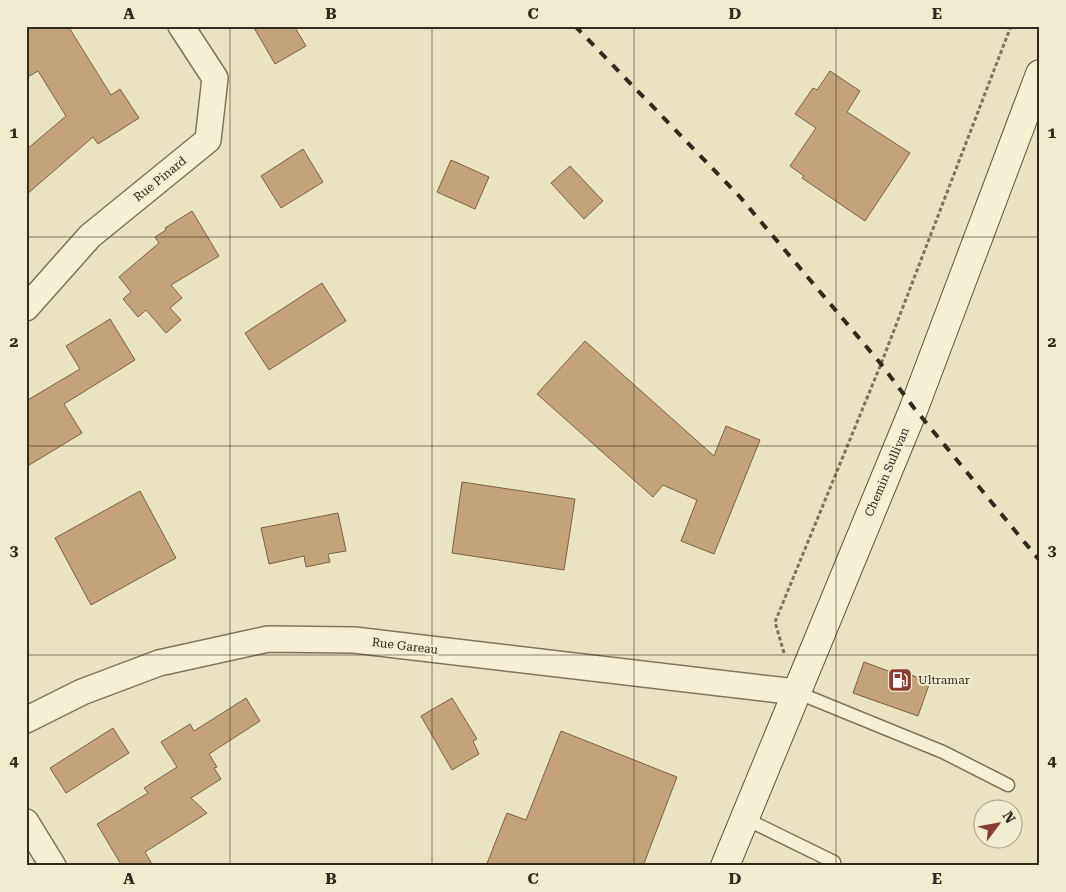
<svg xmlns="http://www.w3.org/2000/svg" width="1066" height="892" font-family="'Roboto Serif',serif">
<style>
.building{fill:#c4a37a;stroke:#7d6243}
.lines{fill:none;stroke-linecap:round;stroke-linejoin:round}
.service-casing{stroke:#81745a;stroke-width:15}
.minor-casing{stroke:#81745a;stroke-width:28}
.secondary-casing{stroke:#62553e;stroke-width:30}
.path{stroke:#81745a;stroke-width:3;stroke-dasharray:4 2.5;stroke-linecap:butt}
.service{stroke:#f5efd3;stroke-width:12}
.minor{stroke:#f5efd3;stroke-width:25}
.secondary{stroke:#f5efd3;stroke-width:28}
.rail{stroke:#322a1d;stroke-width:4;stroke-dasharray:9 9;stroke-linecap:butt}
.grid{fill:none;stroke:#322a1d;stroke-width:1;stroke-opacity:0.55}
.labels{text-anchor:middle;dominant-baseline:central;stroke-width:4;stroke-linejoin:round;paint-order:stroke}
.street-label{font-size:12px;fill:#322a1d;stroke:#f1ecd0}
.poi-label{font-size:12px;fill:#322a1d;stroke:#f1ecd0;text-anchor:start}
.neatline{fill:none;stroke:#322a1d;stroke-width:2}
.grid-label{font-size:16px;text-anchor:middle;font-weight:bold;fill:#322a1d}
</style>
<rect width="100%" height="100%" fill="#e9e3c1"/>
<!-- building -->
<g class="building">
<path d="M 26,26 L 68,26 L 111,95 L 120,89 L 139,118 L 98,144 L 93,137 L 26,195 L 26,150 L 66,116 L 38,71 L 26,78 Z"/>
<path d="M 253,26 L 294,26 L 306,46 L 275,64 Z"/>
<path d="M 830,71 L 860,91 L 847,112 L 910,153 L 865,221 L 802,178 L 804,176 L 790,166 L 816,128 L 795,114 L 813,88 L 817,90 Z"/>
<path d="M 303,149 L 323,182 L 281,208 L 261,176 Z"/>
<path d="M 451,160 L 489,177 L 475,209 L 437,192 Z"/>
<path d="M 570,166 L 603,201 L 584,219 L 551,183 Z"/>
<path d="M 192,211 L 219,256 L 171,285 L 182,298 L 170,308 L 181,320 L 166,333 L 146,310 L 138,317 L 123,299 L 131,292 L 119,277 L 159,243 L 155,237 L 166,230 L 165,228 Z"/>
<path d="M 322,283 L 346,321 L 269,370 L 245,333 Z"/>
<path d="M 110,319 L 135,360 L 64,404 L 82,433 L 26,467 L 26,401 L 80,369 L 66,346 Z"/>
<path d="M 585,341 L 714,456 L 726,426 L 760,440 L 714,554 L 681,541 L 697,500 L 663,485 L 653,497 L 537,394 Z"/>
<path d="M 462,482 L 575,499 L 564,570 L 452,553 Z"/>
<path d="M 140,491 L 176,558 L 91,605 L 55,538 Z"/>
<path d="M 338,513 L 346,551 L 328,554 L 330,562 L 306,567 L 304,556 L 269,564 L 261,528 Z"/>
<path d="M 864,662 L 910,679 L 911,675 L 930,682 L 918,716 L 853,693 Z"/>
<path d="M 246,698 L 260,721 L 209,754 L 217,767 L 214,768 L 221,779 L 191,798 L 207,813 L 145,852 L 153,866 L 122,866 L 97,824 L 148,793 L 144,788 L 177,767 L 161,742 L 190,724 L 194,731 Z"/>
<path d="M 452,698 L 477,739 L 473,741 L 479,754 L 452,770 L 421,716 Z"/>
<path d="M 113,728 L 129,753 L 66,793 L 50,768 Z"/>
<path d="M 561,731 L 677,777 L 643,866 L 486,866 L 507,813 L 526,820 Z"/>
</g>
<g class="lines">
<defs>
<g id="service">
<path d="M 796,692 L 943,752 L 1008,785"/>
<path d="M 744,818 L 834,862"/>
</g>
<g id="minor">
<path d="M 26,308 L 90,236 L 208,140 L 215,78 L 181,26"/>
<path d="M 26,720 L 82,692 L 159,663 L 268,639 L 354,640 L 796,692"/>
<path d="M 26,822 L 53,866"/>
</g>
<path id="secondary" d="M 725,866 L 914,408 L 1040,74"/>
</defs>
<!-- service casing -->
<use href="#service" class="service-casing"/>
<!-- minor casing -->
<use href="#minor" class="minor-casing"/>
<!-- secondary casing -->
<use href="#secondary" class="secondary-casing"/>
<!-- path -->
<path class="path" d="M 784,653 L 775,622 L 881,364 L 1011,26"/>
<!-- service -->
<use href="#service" class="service"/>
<!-- minor -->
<use href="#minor" class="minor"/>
<!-- secondary -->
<use href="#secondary" class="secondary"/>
<!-- rail -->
<path class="rail" d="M 575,26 L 740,197 L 881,364 L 914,408 L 1040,561"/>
</g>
<!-- grid -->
<path class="grid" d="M 230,26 L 230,866M 432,26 L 432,866M 634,26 L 634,866M 836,26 L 836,866M 26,237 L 1040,237M 26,446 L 1040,446M 26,655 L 1040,655"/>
<!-- icons -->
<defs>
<symbol id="fuel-square" viewBox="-11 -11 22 22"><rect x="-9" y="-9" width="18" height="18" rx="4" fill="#8a3c30" stroke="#f1ecd0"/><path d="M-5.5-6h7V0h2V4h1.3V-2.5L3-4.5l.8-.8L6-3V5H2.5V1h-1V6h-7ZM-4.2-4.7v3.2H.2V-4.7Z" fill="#fff"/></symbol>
</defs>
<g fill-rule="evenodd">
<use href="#fuel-square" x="886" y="666" width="28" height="28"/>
</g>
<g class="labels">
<!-- street labels -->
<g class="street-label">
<text transform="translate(160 179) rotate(-39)">Rue Pinard</text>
<text transform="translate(887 472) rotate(-67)">Chemin Sullivan</text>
<text transform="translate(405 646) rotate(7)">Rue Gareau</text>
</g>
<!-- poi labels -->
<g class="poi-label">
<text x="918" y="680">Ultramar</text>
</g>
</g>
<!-- border -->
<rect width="1066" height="892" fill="none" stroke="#f1ecd0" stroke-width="55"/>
<!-- north arrow -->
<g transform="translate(998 824) rotate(58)"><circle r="24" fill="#f1ecd0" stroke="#a59e88"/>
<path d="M0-4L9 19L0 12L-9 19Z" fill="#8a3c30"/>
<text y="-8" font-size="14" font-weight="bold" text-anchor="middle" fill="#322a1d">N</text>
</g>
<rect x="28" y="28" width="1010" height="836" class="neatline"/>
<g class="grid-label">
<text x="129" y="19">A</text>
<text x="331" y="19">B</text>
<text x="533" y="19">C</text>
<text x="735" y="19">D</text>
<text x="937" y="19">E</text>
<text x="14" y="138">1</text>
<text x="1052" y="138">1</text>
<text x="14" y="347">2</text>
<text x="1052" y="347">2</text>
<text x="14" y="556">3</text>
<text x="1052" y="556">3</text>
<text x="14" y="766">4</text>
<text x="1052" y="766">4</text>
<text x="129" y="884">A</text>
<text x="331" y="884">B</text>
<text x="533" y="884">C</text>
<text x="735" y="884">D</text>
<text x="937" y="884">E</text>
</g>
</svg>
